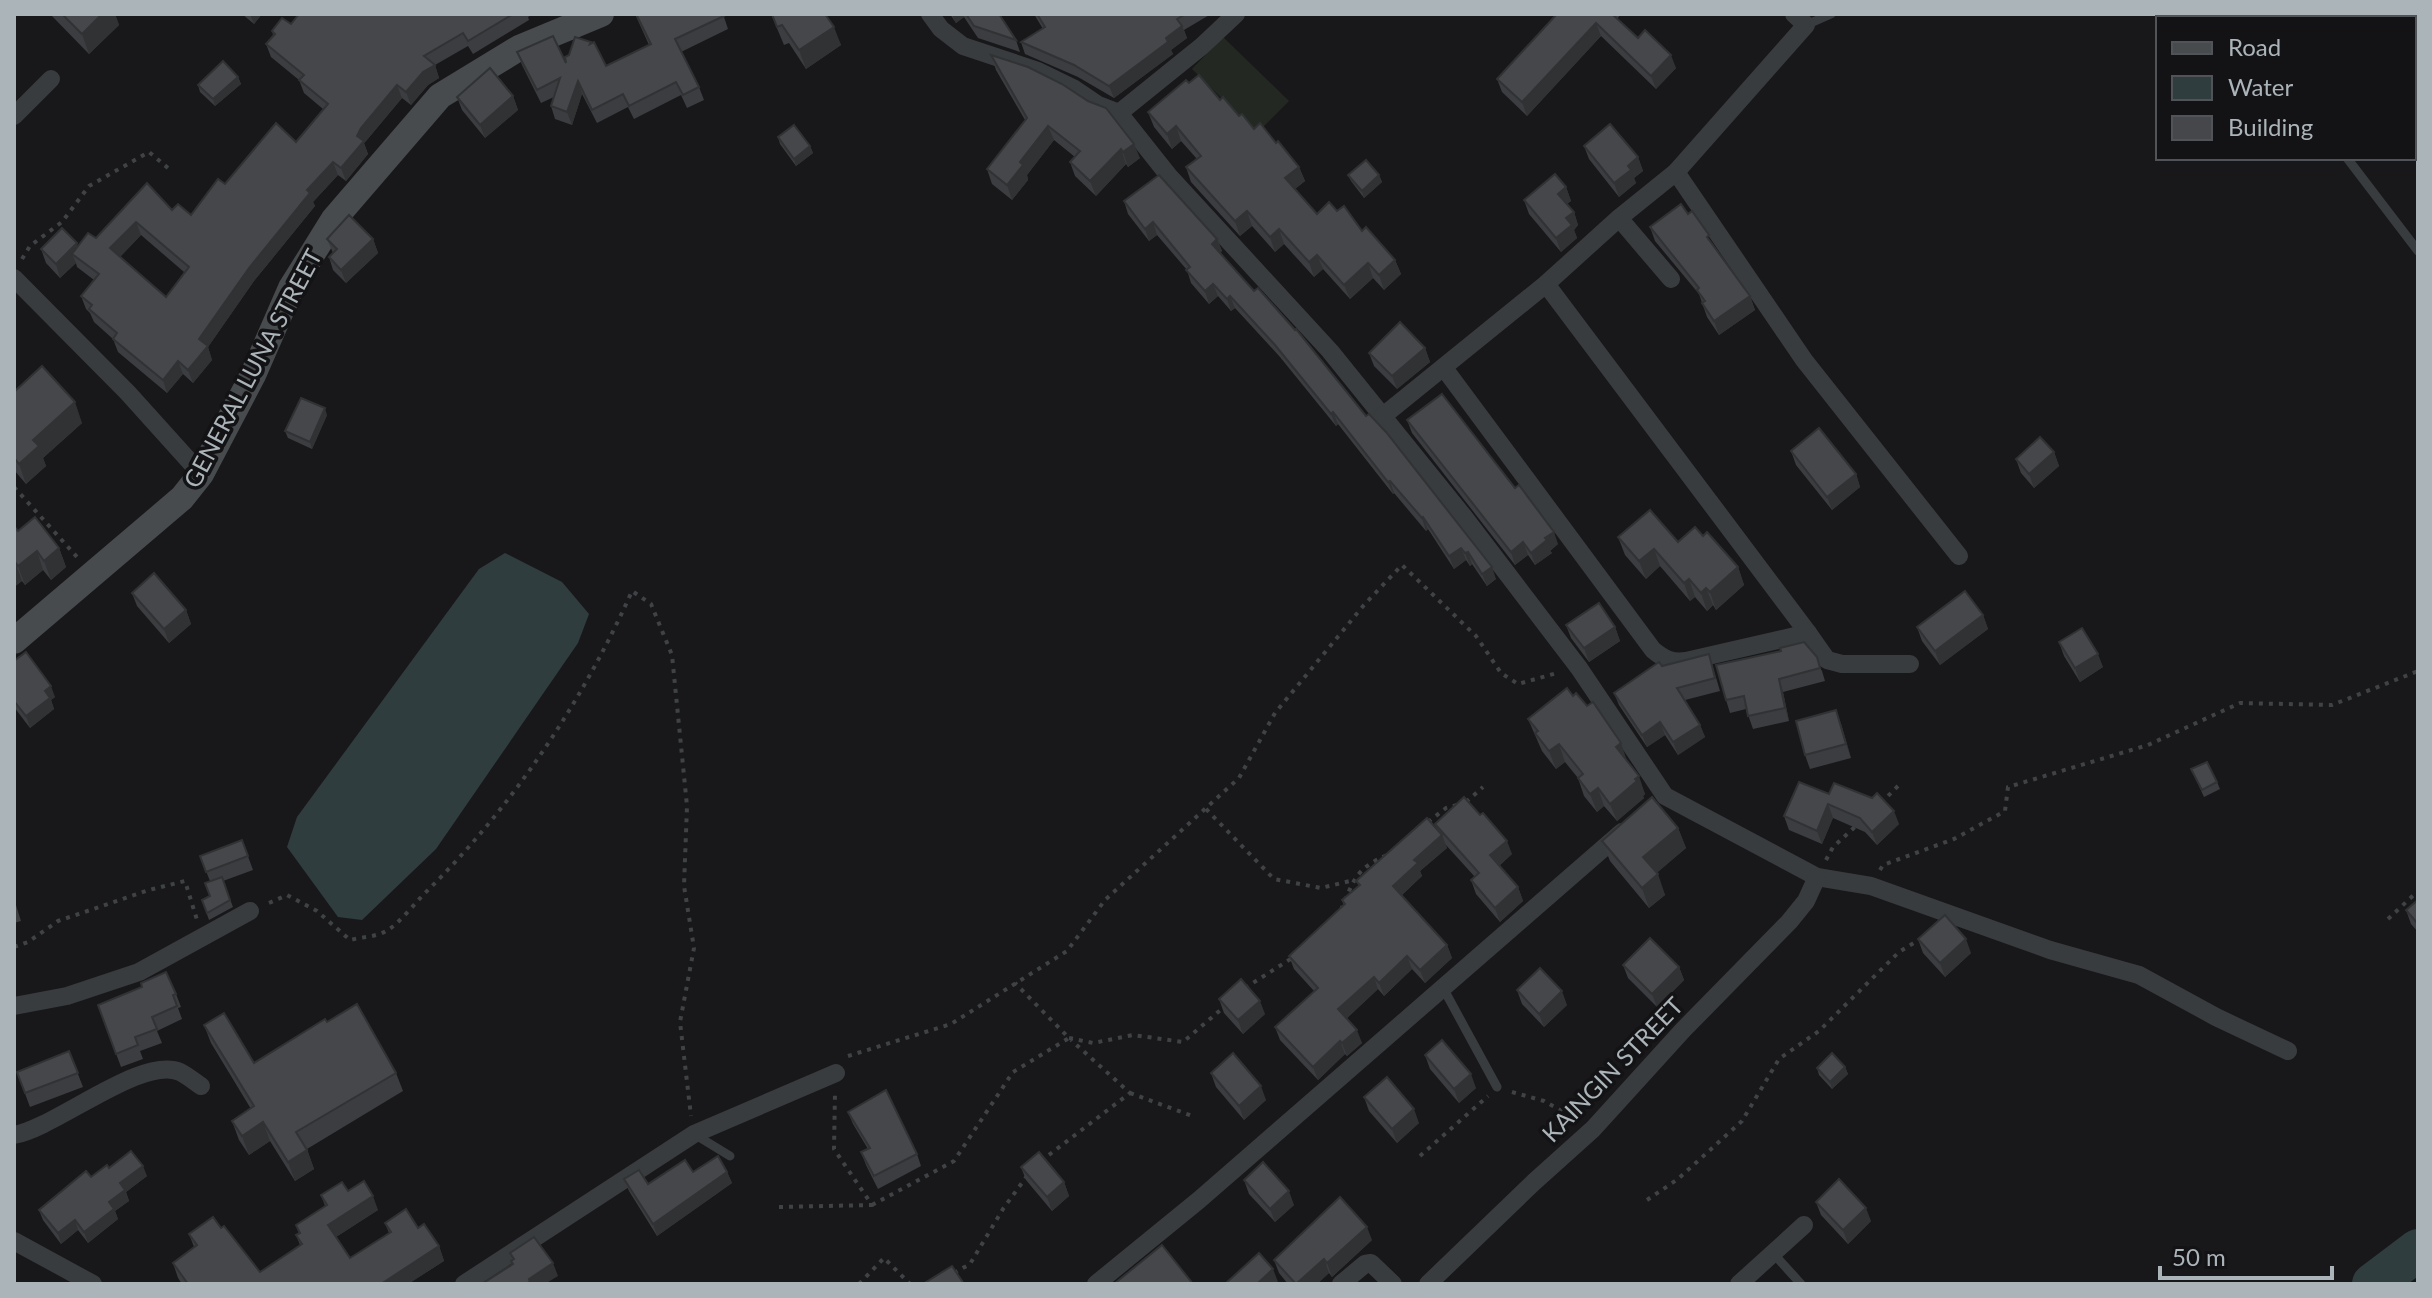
<svg xmlns="http://www.w3.org/2000/svg" width="2432" height="1298" font-family="Lato,sans-serif">
<style>
.green{fill:#232922}
.water{fill:#303d3f}
.lines{fill:none;stroke-linecap:round;stroke-linejoin:round}
.river{stroke:#303d3f;stroke-width:42}
.path{stroke:#3f4345;stroke-width:4;stroke-dasharray:4 6;stroke-linecap:butt}
.lane{stroke:#393c3e;stroke-width:9}
.street{stroke:#393c3e;stroke-width:18}
.secondary{stroke:#474b4e;stroke-width:26}
.wall{fill:#3b3d40;fill-rule:evenodd}
.shaded-wall{fill:#303234}
.building{fill:#45474a;stroke:#303234;stroke-width:2;fill-rule:evenodd}
.labels{text-anchor:middle;dominant-baseline:central;stroke-width:7;stroke-linejoin:round;paint-order:stroke}
.street-label{font-size:24px;fill:#abb4b9;stroke:#131315}
</style>
<rect width="100%" height="100%" fill="#18181a"/>
<!-- green -->
<path class="green" d="M 1223,37 L 1289,101 L 1257,133 L 1192,69 Z"/>
<!-- water -->
<path class="water" d="M 505,553 L 562,582 L 589,614 L 578,643 L 436,849 L 362,920 L 338,917 L 287,847 L 297,817 L 479,569 Z"/>
<g class="lines">
<!-- river -->
<path class="river" d="M 2373,1284 L 2418,1250"/>
<!-- path -->
<g class="path">
<path d="M 22,259 L 30,246 L 62,222 L 89,186 L 149,152 L 168,168"/>
<path d="M 14,487 L 77,557"/>
<path d="M 1466,802 L 1483,787"/>
<path d="M 1881,803 L 1900,784"/>
<path d="M 1206,809 L 1274,879 L 1321,888 L 1354,880"/>
<path d="M 1428,822 L 1446,808 L 1457,805"/>
<path d="M 1826,860 L 1833,847 L 1857,825"/>
<path d="M 1880,870 L 1883,865 L 1954,839 L 2005,811 L 2008,787 L 2148,745 L 2240,703 L 2332,705 L 2418,671"/>
<path d="M 269,903 L 287,895 L 317,911 L 350,940 C 361,937 376,937 386,931 C 398,925 415,903 425,893 C 512,808 583,701 632,591 L 651,604 L 672,655 L 687,806 L 684,886 L 694,948 L 680,1022 L 691,1116"/>
<path d="M 1341,910 C 1354,880 1355,869 1387,855"/>
<path d="M 2388,919 L 2418,891"/>
<path d="M 14,947 L 28,942 L 58,921 L 149,890 L 185,881 L 197,920"/>
<path d="M 1245,988 L 1292,958"/>
<path d="M 1069,1038 L 1093,1043 L 1133,1035 L 1183,1042 L 1224,1007"/>
<path d="M 848,1056 L 951,1024 L 1067,951 L 1105,900 L 1239,778 L 1275,713 L 1364,605 L 1402,565 L 1476,636 L 1501,673 L 1518,684 L 1557,673"/>
<path d="M 1512,1092 L 1544,1101 L 1574,1118"/>
<path d="M 1130,1093 L 1195,1117"/>
<path d="M 1420,1156 L 1488,1096"/>
<path d="M 1041,1161 L 1130,1093 L 1071,1040"/>
<path d="M 1647,1200 L 1678,1179 L 1742,1121 L 1779,1059 L 1819,1031 L 1899,952 L 1922,938"/>
<path d="M 872,1205 L 954,1161 L 1013,1072 L 1069,1038 L 1015,983"/>
<path d="M 779,1207 L 872,1205 L 834,1149 L 835,1093"/>
<path d="M 954,1273 L 970,1264 L 1003,1209 L 1027,1176"/>
<path d="M 859,1284 L 884,1258 L 910,1284"/>
</g>
<!-- lane -->
<g class="lane">
<path d="M 2249,14 L 2251,18"/>
<path d="M 1806,25 L 1831,14"/>
<path d="M 2347,158 L 2418,251"/>
<path d="M 1442,986 L 1497,1087"/>
<path d="M 694,1134 L 730,1156"/>
<path d="M 1772,1252 L 1801,1284"/>
</g>
<!-- street -->
<g class="street">
<path d="M 930,14 L 941,29 L 963,46 L 1038,71 L 1073,88 L 1098,105 L 1119,113 L 1169,176 L 1330,351 L 1464,517 L 1579,668 L 1665,796 L 1817,877 L 1871,886 L 2050,950 L 2139,975 L 2216,1017 L 2288,1051"/>
<path d="M 1119,113 L 1202,46 L 1236,14"/>
<path d="M 14,116 L 51,79"/>
<path d="M 1676,172 L 1804,360 L 1959,556"/>
<path d="M 1619,218 L 1671,279"/>
<path d="M 14,278 L 128,393 L 201,474"/>
<path d="M 1546,284 L 1808,633"/>
<path d="M 1444,368 L 1653,650 C 1664,659 1672,663 1686,661 L 1808,633 L 1827,660 L 1842,664 L 1910,664"/>
<path d="M 1383,416 L 1546,284 L 1619,218 L 1676,172 L 1806,25 L 1794,14"/>
<path d="M 14,1006 L 67,996 L 139,972 L 250,911"/>
<path d="M 14,1135 C 57,1127 142,1055 180,1072 C 188,1076 195,1082 201,1086"/>
<path d="M 14,1241 L 93,1284"/>
<path d="M 464,1284 L 694,1134 L 836,1073"/>
<path d="M 1096,1284 L 1199,1200 L 1622,832"/>
<path d="M 1341,1284 L 1365,1264 L 1371,1263 L 1393,1284"/>
<path d="M 1428,1284 L 1534,1182 L 1593,1129 L 1683,1030 L 1789,922 L 1806,901 L 1817,877"/>
<path d="M 1739,1284 L 1804,1225"/>
</g>
<!-- secondary -->
<path class="secondary" d="M 14,641 L 182,498 L 201,474 L 253,375 L 291,288 L 334,219 L 440,96 L 519,48 L 601,14"/>
</g>
<!-- wall -->
<g class="wall">
<path d="M 50,14 L 115,14 L 119,25 L 89,54 Z"/>
<path d="M 242,14 L 262,14 L 254,24 Z"/>
<path d="M 299,14 L 533,14 L 528,17 L 529,20 L 473,54 L 468,46 L 435,65 L 439,78 L 428,85 L 411,105 L 402,98 L 366,141 L 364,143 L 368,154 L 346,181 L 338,175 L 313,202 L 315,206 L 254,281 L 208,347 L 212,360 L 193,383 L 183,374 L 167,393 L 118,352 L 113,339 L 94,322 L 90,313 L 86,309 L 81,296 L 94,280 L 77,267 L 76,263 L 60,278 L 46,263 L 41,249 L 78,247 L 96,238 L 172,210 L 191,215 L 225,184 L 296,142 L 323,109 L 304,93 L 299,80 L 271,57 L 266,44 L 273,35 L 272,31 L 291,24 ZM 141,235 L 184,272 L 166,297 L 120,257 Z"/>
<path d="M 635,14 L 723,14 L 728,29 L 681,52 L 699,87 L 704,100 L 687,108 L 681,95 L 634,119 L 628,107 L 597,123 L 582,94 L 572,125 L 555,119 L 551,106 L 554,97 L 541,103 L 522,65 L 517,52 L 566,63 L 591,44 L 606,66 L 649,45 Z"/>
<path d="M 771,14 L 825,14 L 841,45 L 806,69 L 789,43 L 784,45 Z"/>
<path d="M 950,14 L 999,14 L 1016,40 L 1020,52 L 978,38 L 964,17 L 956,23 Z"/>
<path d="M 1034,14 L 1211,14 L 1184,30 L 1187,38 L 1171,50 L 1173,54 L 1114,98 L 1078,77 L 1025,54 L 1021,42 L 1043,29 Z"/>
<path d="M 1557,14 L 1621,14 L 1617,19 L 1638,38 L 1676,68 L 1656,89 L 1601,36 L 1527,116 L 1502,92 L 1497,79 Z"/>
<path d="M 991,55 L 1140,158 L 1128,167 L 1126,164 L 1096,196 L 1075,176 L 1070,162 L 1075,157 L 1054,140 L 1027,175 L 1028,180 L 1012,200 L 992,184 L 987,169 L 1025,120 L 996,70 Z"/>
<path d="M 238,77 L 241,84 L 215,106 L 200,92 L 198,85 Z"/>
<path d="M 1189,83 L 1220,100 L 1254,129 L 1276,143 L 1299,167 L 1305,181 L 1295,189 L 1317,214 L 1337,211 L 1362,231 L 1395,260 L 1401,274 L 1384,290 L 1373,278 L 1350,299 L 1323,269 L 1314,277 L 1284,244 L 1275,252 L 1252,226 L 1240,236 L 1191,182 L 1186,167 L 1197,159 L 1181,141 L 1172,149 L 1154,127 L 1148,112 Z"/>
<path d="M 513,96 L 518,110 L 485,138 L 462,110 L 457,97 Z"/>
<path d="M 778,137 L 810,146 L 813,153 L 796,166 L 780,144 Z"/>
<path d="M 1584,146 L 1638,157 L 1643,171 L 1634,178 L 1636,183 L 1619,197 L 1589,159 Z"/>
<path d="M 1348,175 L 1379,175 L 1382,182 L 1364,198 L 1351,181 Z"/>
<path d="M 1566,187 L 1571,201 L 1567,204 L 1574,212 L 1578,225 L 1574,230 L 1577,238 L 1561,252 L 1529,214 L 1524,200 Z"/>
<path d="M 1124,201 L 1217,239 L 1222,251 L 1220,253 L 1496,579 L 1487,586 L 1472,564 L 1470,566 L 1466,560 L 1454,569 L 1428,529 L 1426,531 L 1394,493 L 1393,494 L 1338,424 L 1336,426 L 1280,357 L 1235,308 L 1231,311 L 1218,296 L 1209,304 L 1191,283 L 1187,270 L 1157,235 L 1149,241 L 1128,214 Z"/>
<path d="M 1688,214 L 1712,243 L 1750,296 L 1755,310 L 1719,335 L 1707,317 L 1699,294 L 1655,241 L 1650,227 Z"/>
<path d="M 327,239 L 373,239 L 378,253 L 346,283 L 333,270 L 329,257 L 333,253 Z"/>
<path d="M 1425,348 L 1430,362 L 1397,389 L 1374,366 L 1369,353 Z"/>
<path d="M 14,392 L 82,423 L 43,458 L 46,466 L 26,484 L 14,470 Z"/>
<path d="M 327,415 L 312,449 L 288,438 L 285,431 Z"/>
<path d="M 1407,420 L 1558,544 L 1550,551 L 1552,553 L 1535,565 L 1528,555 L 1515,565 L 1412,433 Z"/>
<path d="M 1791,451 L 1856,474 L 1860,487 L 1832,510 L 1796,465 Z"/>
<path d="M 2054,452 L 2059,466 L 2034,488 L 2021,473 L 2016,459 Z"/>
<path d="M 18,531 L 59,548 L 66,567 L 51,580 L 43,570 L 25,585 L 22,581 L 14,587 Z"/>
<path d="M 1703,536 L 1738,567 L 1744,585 L 1716,610 L 1713,605 L 1707,611 L 1695,597 L 1690,601 L 1660,566 L 1646,579 L 1625,555 L 1618,537 L 1678,542 Z"/>
<path d="M 132,593 L 186,610 L 191,624 L 169,643 L 137,606 Z"/>
<path d="M 1983,615 L 1988,629 L 1940,665 L 1922,641 L 1917,627 Z"/>
<path d="M 1566,625 L 1615,627 L 1620,641 L 1589,662 L 1571,638 Z"/>
<path d="M 1804,642 L 1822,671 L 1825,681 L 1783,692 L 1789,721 L 1753,729 L 1746,709 L 1730,713 L 1726,700 L 1781,651 Z"/>
<path d="M 2059,642 L 2103,667 L 2080,682 L 2064,656 Z"/>
<path d="M 1709,654 L 1720,691 L 1685,700 L 1700,725 L 1705,737 L 1678,755 L 1665,735 L 1647,747 L 1619,705 L 1614,693 L 1662,666 Z"/>
<path d="M 14,661 L 55,697 L 51,700 L 54,709 L 30,728 L 14,707 Z"/>
<path d="M 1528,719 L 1627,760 L 1645,794 L 1643,796 L 1644,798 L 1617,821 L 1604,806 L 1597,812 L 1584,796 L 1578,778 L 1565,762 L 1556,769 L 1542,751 Z"/>
<path d="M 1841,724 L 1851,758 L 1810,769 L 1805,755 Z"/>
<path d="M 2191,769 L 2217,782 L 2220,789 L 2204,797 Z"/>
<path d="M 1799,782 L 1899,824 L 1877,845 L 1865,832 L 1833,818 L 1822,844 L 1789,830 L 1784,816 Z"/>
<path d="M 1435,824 L 1512,854 L 1499,866 L 1518,887 L 1523,901 L 1500,922 L 1476,894 L 1471,880 L 1475,877 L 1445,844 L 1447,848 L 1420,871 L 1422,876 L 1402,895 L 1447,945 L 1452,958 L 1425,983 L 1412,969 L 1384,996 L 1378,989 L 1347,1018 L 1362,1043 L 1347,1056 L 1345,1054 L 1318,1080 L 1280,1040 L 1275,1027 L 1314,991 L 1294,969 L 1289,956 L 1344,906 L 1342,900 L 1359,886 L 1356,881 L 1437,829 Z"/>
<path d="M 1678,828 L 1686,848 L 1656,873 L 1665,895 L 1649,908 L 1610,861 L 1602,841 Z"/>
<path d="M 242,840 L 253,870 L 223,881 L 233,907 L 209,920 L 202,900 L 210,896 L 210,881 L 200,856 Z"/>
<path d="M 14,899 L 21,921 L 14,923 Z"/>
<path d="M 2418,900 L 2418,932 L 2411,924 L 2406,910 Z"/>
<path d="M 1918,939 L 1971,953 L 1945,977 L 1923,953 Z"/>
<path d="M 1623,965 L 1679,967 L 1684,980 L 1657,1007 L 1628,978 Z"/>
<path d="M 1517,990 L 1567,1005 L 1544,1027 L 1522,1004 Z"/>
<path d="M 176,994 L 181,1007 L 178,1008 L 182,1019 L 157,1031 L 162,1043 L 140,1051 L 143,1059 L 121,1067 L 98,1005 Z"/>
<path d="M 1219,999 L 1265,1014 L 1243,1034 L 1224,1013 Z"/>
<path d="M 327,1022 L 396,1073 L 403,1091 L 307,1149 L 314,1169 L 295,1181 L 270,1141 L 249,1155 L 239,1140 L 232,1121 L 251,1109 L 211,1043 L 204,1025 L 254,1063 Z"/>
<path d="M 69,1051 L 83,1087 L 30,1107 L 17,1072 Z"/>
<path d="M 1425,1055 L 1476,1088 L 1459,1103 L 1430,1069 Z"/>
<path d="M 1845,1067 L 1848,1074 L 1832,1089 L 1819,1075 L 1817,1068 Z"/>
<path d="M 1211,1073 L 1266,1100 L 1244,1120 L 1216,1087 Z"/>
<path d="M 1364,1097 L 1419,1123 L 1397,1143 L 1369,1111 Z"/>
<path d="M 848,1112 L 917,1154 L 921,1166 L 878,1189 L 866,1165 L 861,1152 L 868,1149 L 853,1124 Z"/>
<path d="M 1021,1167 L 1064,1182 L 1069,1196 L 1052,1211 L 1026,1180 Z"/>
<path d="M 109,1168 L 147,1176 L 126,1192 L 129,1201 L 115,1211 L 118,1219 L 88,1243 L 78,1230 L 61,1244 L 43,1220 L 39,1210 L 91,1177 Z"/>
<path d="M 693,1172 L 727,1172 L 732,1183 L 657,1236 L 629,1191 L 624,1179 L 648,1184 Z"/>
<path d="M 1244,1180 L 1294,1205 L 1275,1222 L 1249,1194 Z"/>
<path d="M 348,1191 L 378,1210 L 336,1237 L 350,1258 L 389,1233 L 385,1223 L 418,1228 L 439,1246 L 444,1261 L 408,1284 L 182,1284 L 178,1278 L 173,1263 L 194,1247 L 189,1234 L 221,1228 L 260,1272 L 300,1245 L 296,1235 L 299,1234 L 296,1225 L 325,1206 L 321,1195 Z"/>
<path d="M 1816,1202 L 1871,1221 L 1848,1244 L 1821,1215 Z"/>
<path d="M 1372,1240 L 1332,1277 L 1329,1273 L 1317,1284 L 1288,1284 L 1279,1273 L 1274,1260 Z"/>
</g>
<!-- shaded-wall -->
<g class="shaded-wall">
<path d="M 102,14 L 115,14 L 119,25 L 89,54 L 82,34 Z"/>
<path d="M 250,14 L 262,14 L 254,24 Z"/>
<path d="M 952,14 L 963,14 L 964,17 L 956,23 Z"/>
<path d="M 1596,23 L 1601,36 L 1527,116 L 1522,102 Z"/>
<path d="M 1182,26 L 1187,38 L 1171,50 L 1173,54 L 1114,98 L 1109,86 L 1166,38 Z"/>
<path d="M 834,27 L 841,45 L 806,69 L 799,50 Z"/>
<path d="M 1671,55 L 1676,68 L 1656,89 L 1651,76 Z"/>
<path d="M 435,65 L 439,78 L 428,85 L 411,105 L 406,92 L 423,72 Z"/>
<path d="M 238,77 L 241,84 L 215,106 L 213,99 Z"/>
<path d="M 578,81 L 582,94 L 572,125 L 567,112 Z"/>
<path d="M 397,85 L 402,98 L 366,141 L 364,143 L 368,154 L 346,181 L 341,168 L 361,128 Z"/>
<path d="M 513,96 L 518,110 L 485,138 L 480,125 Z"/>
<path d="M 1048,126 L 1054,140 L 1027,175 L 1028,180 L 1012,200 L 1007,185 L 1020,162 Z"/>
<path d="M 1176,126 L 1181,141 L 1172,149 L 1167,134 Z"/>
<path d="M 1134,144 L 1140,158 L 1128,167 L 1123,152 Z"/>
<path d="M 810,146 L 813,153 L 796,166 L 794,159 Z"/>
<path d="M 1121,149 L 1126,164 L 1096,196 L 1090,181 Z"/>
<path d="M 1638,157 L 1643,171 L 1634,178 L 1636,183 L 1619,197 L 1614,183 L 1628,166 Z"/>
<path d="M 333,162 L 338,175 L 313,202 L 315,206 L 254,281 L 208,347 L 212,360 L 193,383 L 188,370 L 199,339 L 249,268 L 307,190 Z"/>
<path d="M 1299,167 L 1305,181 L 1290,193 L 1285,178 Z"/>
<path d="M 1379,175 L 1382,182 L 1364,198 L 1362,191 Z"/>
<path d="M 1566,187 L 1571,201 L 1563,207 L 1558,194 Z"/>
<path d="M 1247,211 L 1252,226 L 1240,236 L 1235,221 Z"/>
<path d="M 1574,212 L 1578,225 L 1574,230 L 1577,238 L 1561,252 L 1556,238 L 1566,218 Z"/>
<path d="M 136,222 L 141,235 L 115,262 L 110,248 Z"/>
<path d="M 1153,222 L 1157,235 L 1149,241 L 1145,229 Z"/>
<path d="M 1279,229 L 1284,244 L 1275,252 L 1270,237 Z"/>
<path d="M 373,239 L 378,253 L 346,283 L 341,270 Z"/>
<path d="M 1217,239 L 1222,251 L 1216,256 L 1212,244 Z"/>
<path d="M 77,243 L 82,257 L 72,254 L 76,263 L 60,278 L 56,264 Z"/>
<path d="M 1317,255 L 1323,269 L 1314,277 L 1309,262 Z"/>
<path d="M 1395,260 L 1401,274 L 1384,290 L 1379,275 Z"/>
<path d="M 1368,263 L 1373,278 L 1350,299 L 1344,285 Z"/>
<path d="M 1213,284 L 1218,296 L 1209,304 L 1205,291 Z"/>
<path d="M 1230,296 L 1235,308 L 1231,311 L 1227,299 Z"/>
<path d="M 1750,296 L 1755,310 L 1719,335 L 1714,321 Z"/>
<path d="M 1425,348 L 1430,362 L 1397,389 L 1392,376 Z"/>
<path d="M 178,361 L 183,374 L 167,393 L 163,380 Z"/>
<path d="M 75,402 L 82,423 L 43,458 L 46,466 L 26,484 L 19,464 L 33,440 Z"/>
<path d="M 325,408 L 327,415 L 312,449 L 310,442 Z"/>
<path d="M 1333,412 L 1338,424 L 1336,426 L 1331,414 Z"/>
<path d="M 2054,452 L 2059,466 L 2034,488 L 2029,474 Z"/>
<path d="M 1856,474 L 1860,487 L 1832,510 L 1827,497 Z"/>
<path d="M 1390,481 L 1394,493 L 1393,494 L 1388,482 Z"/>
<path d="M 1423,517 L 1428,529 L 1426,531 L 1422,518 Z"/>
<path d="M 1554,532 L 1558,544 L 1550,551 L 1552,553 L 1535,565 L 1531,553 Z"/>
<path d="M 1523,542 L 1528,555 L 1515,565 L 1511,552 Z"/>
<path d="M 59,548 L 66,567 L 51,580 L 44,561 Z"/>
<path d="M 1461,548 L 1466,560 L 1454,569 L 1449,556 Z"/>
<path d="M 1654,549 L 1660,566 L 1646,579 L 1639,561 Z"/>
<path d="M 37,551 L 43,570 L 25,585 L 18,566 Z"/>
<path d="M 1468,552 L 1472,564 L 1470,566 L 1465,553 Z"/>
<path d="M 15,562 L 22,581 L 14,587 L 14,563 Z"/>
<path d="M 1492,567 L 1496,579 L 1487,586 L 1482,574 Z"/>
<path d="M 1738,567 L 1744,585 L 1716,610 L 1710,592 Z"/>
<path d="M 1689,579 L 1695,597 L 1690,601 L 1684,583 Z"/>
<path d="M 1706,588 L 1713,605 L 1707,611 L 1701,593 Z"/>
<path d="M 186,610 L 191,624 L 169,643 L 164,629 Z"/>
<path d="M 1983,615 L 1988,629 L 1940,665 L 1935,651 Z"/>
<path d="M 1615,627 L 1620,641 L 1589,662 L 1584,648 Z"/>
<path d="M 2098,654 L 2103,667 L 2080,682 L 2075,668 Z"/>
<path d="M 1779,679 L 1783,692 L 1789,721 L 1785,708 Z"/>
<path d="M 51,686 L 55,697 L 51,700 L 54,709 L 30,728 L 26,716 L 45,691 Z"/>
<path d="M 1836,710 L 1841,724 L 1851,758 L 1846,744 Z"/>
<path d="M 1660,722 L 1665,735 L 1647,747 L 1642,735 Z"/>
<path d="M 1700,725 L 1705,737 L 1678,755 L 1673,742 Z"/>
<path d="M 1621,743 L 1627,761 L 1616,747 Z"/>
<path d="M 1559,744 L 1565,762 L 1556,769 L 1549,751 Z"/>
<path d="M 1639,776 L 1645,794 L 1643,796 L 1644,798 L 1617,821 L 1610,804 Z"/>
<path d="M 1598,788 L 1604,806 L 1597,812 L 1590,794 Z"/>
<path d="M 1828,804 L 1833,818 L 1822,844 L 1817,831 Z"/>
<path d="M 1894,811 L 1899,824 L 1877,845 L 1872,832 Z"/>
<path d="M 1678,828 L 1686,848 L 1651,878 L 1643,857 Z"/>
<path d="M 1442,835 L 1447,848 L 1420,871 L 1422,876 L 1398,898 L 1393,886 L 1414,860 Z"/>
<path d="M 1507,841 L 1512,854 L 1495,869 L 1490,855 Z"/>
<path d="M 1658,874 L 1665,895 L 1649,908 L 1642,888 Z"/>
<path d="M 1518,887 L 1523,901 L 1500,922 L 1495,908 Z"/>
<path d="M 1966,939 L 1971,953 L 1945,977 L 1940,963 Z"/>
<path d="M 1447,945 L 1452,958 L 1425,983 L 1420,970 Z"/>
<path d="M 1407,956 L 1412,969 L 1384,996 L 1379,983 Z"/>
<path d="M 1679,967 L 1684,980 L 1657,1007 L 1652,994 Z"/>
<path d="M 1374,977 L 1378,989 L 1343,1022 L 1338,1009 Z"/>
<path d="M 1562,991 L 1567,1005 L 1544,1027 L 1539,1014 Z"/>
<path d="M 1260,1001 L 1265,1014 L 1243,1034 L 1238,1020 Z"/>
<path d="M 1357,1030 L 1362,1043 L 1347,1056 L 1342,1043 Z"/>
<path d="M 1340,1041 L 1345,1054 L 1318,1080 L 1313,1067 Z"/>
<path d="M 1845,1067 L 1848,1074 L 1832,1089 L 1830,1082 Z"/>
<path d="M 1471,1074 L 1476,1088 L 1459,1103 L 1454,1089 Z"/>
<path d="M 1261,1086 L 1266,1100 L 1244,1120 L 1239,1106 Z"/>
<path d="M 1414,1109 L 1419,1123 L 1397,1143 L 1392,1129 Z"/>
<path d="M 263,1122 L 270,1141 L 249,1155 L 242,1136 Z"/>
<path d="M 307,1150 L 314,1169 L 295,1181 L 288,1162 Z"/>
<path d="M 143,1166 L 147,1176 L 126,1192 L 129,1201 L 115,1211 L 118,1219 L 88,1243 L 84,1232 L 109,1202 L 120,1183 Z"/>
<path d="M 727,1172 L 732,1183 L 657,1236 L 653,1224 Z"/>
<path d="M 1064,1182 L 1069,1196 L 1052,1211 L 1047,1197 Z"/>
<path d="M 1289,1191 L 1294,1205 L 1275,1222 L 1270,1209 Z"/>
<path d="M 373,1196 L 378,1210 L 333,1239 L 328,1225 Z"/>
<path d="M 1866,1208 L 1871,1221 L 1848,1244 L 1843,1230 Z"/>
<path d="M 75,1220 L 78,1230 L 61,1244 L 58,1233 Z"/>
<path d="M 1367,1227 L 1372,1240 L 1332,1277 L 1327,1263 Z"/>
<path d="M 439,1246 L 444,1261 L 408,1284 L 381,1284 Z"/>
<path d="M 1324,1259 L 1329,1273 L 1317,1284 L 1297,1284 Z"/>
<path d="M 553,1263 L 558,1276 L 545,1284 L 531,1284 L 529,1279 Z"/>
<path d="M 1273,1269 L 1278,1282 L 1277,1284 L 1257,1284 Z"/>
</g>
<!-- building -->
<g class="building">
<path d="M 62,14 L 102,14 L 82,34 Z"/>
<path d="M 299,14 L 513,14 L 468,41 L 463,33 L 424,56 L 435,65 L 423,72 L 406,92 L 397,85 L 361,128 L 357,136 L 364,141 L 341,168 L 333,162 L 307,190 L 310,193 L 249,268 L 199,339 L 208,346 L 188,370 L 178,361 L 163,380 L 113,339 L 117,333 L 89,309 L 92,305 L 81,296 L 99,274 L 72,254 L 88,233 L 96,238 L 147,183 L 172,210 L 178,204 L 191,215 L 218,179 L 225,184 L 276,123 L 296,142 L 328,104 L 299,80 L 304,75 L 266,44 L 275,34 L 272,31 L 282,18 L 291,24 ZM 136,222 L 189,267 L 166,297 L 110,248 Z"/>
<path d="M 636,14 L 723,14 L 724,16 L 675,39 L 699,87 L 683,95 L 676,82 L 629,106 L 623,94 L 592,110 L 578,81 L 567,112 L 551,106 L 560,78 L 537,90 L 517,52 L 553,36 L 566,63 L 565,57 L 569,55 L 575,37 L 591,42 L 590,44 L 594,42 L 606,66 L 651,44 Z"/>
<path d="M 772,14 L 825,14 L 834,27 L 799,50 L 782,25 L 777,27 Z"/>
<path d="M 966,14 L 999,14 L 1016,40 L 974,26 Z"/>
<path d="M 1037,14 L 1186,14 L 1177,19 L 1182,26 L 1166,38 L 1168,42 L 1109,86 L 1074,65 L 1021,42 L 1045,27 Z"/>
<path d="M 1557,14 L 1612,14 L 1638,38 L 1645,30 L 1671,55 L 1651,76 L 1596,23 L 1522,102 L 1497,79 Z"/>
<path d="M 991,55 L 1028,67 L 1062,84 L 1088,101 L 1106,108 L 1134,144 L 1123,152 L 1121,149 L 1090,181 L 1070,162 L 1080,151 L 1048,126 L 1020,162 L 1023,165 L 1007,185 L 987,169 L 1027,118 Z"/>
<path d="M 223,61 L 238,77 L 213,99 L 198,85 Z"/>
<path d="M 490,68 L 513,96 L 480,125 L 457,97 Z"/>
<path d="M 1199,75 L 1220,100 L 1223,97 L 1239,116 L 1242,114 L 1254,129 L 1260,123 L 1276,143 L 1278,141 L 1299,167 L 1285,178 L 1317,214 L 1329,202 L 1337,211 L 1344,206 L 1362,231 L 1366,227 L 1395,260 L 1379,275 L 1368,263 L 1344,285 L 1317,255 L 1309,262 L 1279,229 L 1270,237 L 1247,211 L 1235,221 L 1186,167 L 1201,156 L 1176,126 L 1167,134 L 1148,112 L 1186,80 L 1189,83 Z"/>
<path d="M 1610,124 L 1638,157 L 1628,166 L 1631,170 L 1614,183 L 1584,146 Z"/>
<path d="M 794,125 L 810,146 L 794,159 L 778,137 Z"/>
<path d="M 1366,160 L 1379,175 L 1362,191 L 1348,175 Z"/>
<path d="M 1555,174 L 1566,187 L 1558,194 L 1574,212 L 1566,218 L 1572,225 L 1556,238 L 1524,200 Z"/>
<path d="M 1159,175 L 1217,239 L 1212,244 L 1254,291 L 1258,288 L 1295,330 L 1296,329 L 1366,416 L 1369,414 L 1386,432 L 1492,567 L 1482,574 L 1468,552 L 1465,553 L 1461,548 L 1449,556 L 1423,517 L 1422,518 L 1390,481 L 1388,482 L 1333,412 L 1331,414 L 1275,345 L 1230,296 L 1227,299 L 1213,284 L 1205,291 L 1186,270 L 1190,267 L 1153,222 L 1145,229 L 1124,201 Z"/>
<path d="M 1681,204 L 1688,214 L 1692,211 L 1709,235 L 1707,237 L 1750,296 L 1714,321 L 1702,303 L 1705,301 L 1697,290 L 1699,288 L 1650,227 Z"/>
<path d="M 349,215 L 373,239 L 341,270 L 329,257 L 337,249 L 327,239 Z"/>
<path d="M 62,228 L 77,243 L 56,264 L 41,249 Z"/>
<path d="M 1400,322 L 1425,348 L 1392,376 L 1369,353 Z"/>
<path d="M 42,366 L 75,402 L 33,440 L 39,446 L 19,464 L 14,458 L 14,392 Z"/>
<path d="M 1442,394 L 1515,488 L 1519,485 L 1554,532 L 1545,538 L 1547,540 L 1531,553 L 1523,542 L 1511,552 L 1407,420 Z"/>
<path d="M 301,398 L 325,408 L 310,442 L 285,431 Z"/>
<path d="M 1819,428 L 1856,474 L 1827,497 L 1791,451 Z"/>
<path d="M 2040,437 L 2054,452 L 2029,474 L 2016,459 Z"/>
<path d="M 1650,510 L 1678,542 L 1695,527 L 1703,536 L 1707,532 L 1738,567 L 1710,592 L 1706,588 L 1701,593 L 1689,579 L 1684,583 L 1654,549 L 1639,561 L 1618,537 Z"/>
<path d="M 35,517 L 59,548 L 44,561 L 37,551 L 18,566 L 15,562 L 14,563 L 14,526 L 18,531 Z"/>
<path d="M 154,573 L 186,610 L 164,629 L 132,593 Z"/>
<path d="M 1965,591 L 1983,615 L 1935,651 L 1917,627 Z"/>
<path d="M 1599,603 L 1615,627 L 1584,648 L 1566,625 Z"/>
<path d="M 2082,628 L 2098,654 L 2075,668 L 2059,642 Z"/>
<path d="M 1804,642 L 1817,657 L 1820,668 L 1779,679 L 1785,708 L 1748,716 L 1744,696 L 1726,700 L 1716,665 L 1781,651 L 1780,648 Z"/>
<path d="M 26,652 L 51,686 L 45,691 L 50,698 L 26,716 L 14,701 L 14,661 Z"/>
<path d="M 1709,654 L 1715,678 L 1677,688 L 1700,725 L 1673,742 L 1660,722 L 1642,735 L 1614,693 L 1659,662 L 1662,666 Z"/>
<path d="M 1567,688 L 1573,696 L 1576,693 L 1587,706 L 1593,702 L 1621,743 L 1616,747 L 1639,776 L 1635,779 L 1637,781 L 1610,804 L 1598,788 L 1590,794 L 1578,778 L 1583,774 L 1559,744 L 1549,751 L 1535,733 L 1538,731 L 1528,719 Z"/>
<path d="M 1836,710 L 1846,744 L 1805,755 L 1796,721 Z"/>
<path d="M 2207,762 L 2217,782 L 2202,790 L 2191,769 Z"/>
<path d="M 1799,782 L 1829,794 L 1834,783 L 1872,798 L 1877,793 L 1894,811 L 1872,832 L 1860,818 L 1828,804 L 1817,831 L 1784,816 Z"/>
<path d="M 1464,797 L 1480,815 L 1483,813 L 1507,841 L 1490,855 L 1518,887 L 1495,908 L 1471,880 L 1479,873 L 1435,824 Z"/>
<path d="M 1652,797 L 1678,828 L 1643,857 L 1658,874 L 1642,888 L 1602,841 Z"/>
<path d="M 1427,818 L 1442,835 L 1414,860 L 1418,863 L 1393,886 L 1447,945 L 1420,970 L 1407,956 L 1379,983 L 1374,977 L 1338,1009 L 1357,1030 L 1342,1043 L 1340,1041 L 1313,1067 L 1275,1027 L 1318,988 L 1289,956 L 1345,904 L 1342,900 L 1360,885 L 1356,881 Z"/>
<path d="M 242,840 L 248,856 L 206,872 L 200,856 Z"/>
<path d="M 222,877 L 230,900 L 207,913 L 202,900 L 210,896 L 205,883 Z"/>
<path d="M 2418,900 L 2418,924 L 2406,910 Z"/>
<path d="M 1945,915 L 1966,939 L 1940,963 L 1918,939 Z"/>
<path d="M 1650,938 L 1679,967 L 1652,994 L 1623,965 Z"/>
<path d="M 1540,968 L 1562,991 L 1539,1014 L 1517,990 Z"/>
<path d="M 166,972 L 176,994 L 173,995 L 177,1006 L 152,1017 L 157,1029 L 135,1037 L 138,1045 L 116,1054 L 98,1005 L 142,987 L 141,983 Z"/>
<path d="M 1241,979 L 1260,1001 L 1238,1020 L 1219,999 Z"/>
<path d="M 357,1004 L 396,1073 L 296,1132 L 307,1150 L 288,1162 L 263,1122 L 242,1136 L 232,1121 L 254,1106 L 204,1025 L 224,1013 L 254,1063 L 325,1019 L 327,1022 Z"/>
<path d="M 1442,1040 L 1471,1074 L 1454,1089 L 1425,1055 Z"/>
<path d="M 69,1051 L 78,1073 L 25,1093 L 17,1072 Z"/>
<path d="M 1233,1053 L 1261,1086 L 1239,1106 L 1211,1073 Z"/>
<path d="M 1832,1053 L 1845,1067 L 1830,1082 L 1817,1068 Z"/>
<path d="M 1387,1077 L 1414,1109 L 1392,1129 L 1364,1097 Z"/>
<path d="M 886,1090 L 917,1154 L 874,1176 L 861,1152 L 870,1148 L 848,1112 Z"/>
<path d="M 131,1151 L 143,1166 L 120,1183 L 125,1190 L 109,1202 L 114,1209 L 84,1232 L 75,1220 L 58,1233 L 39,1210 L 86,1171 L 91,1177 L 107,1165 L 109,1168 Z"/>
<path d="M 1039,1152 L 1064,1182 L 1047,1197 L 1021,1167 Z"/>
<path d="M 718,1156 L 727,1172 L 653,1224 L 624,1179 L 639,1170 L 648,1184 L 685,1160 L 693,1172 Z"/>
<path d="M 1263,1162 L 1289,1191 L 1270,1209 L 1244,1180 Z"/>
<path d="M 1839,1179 L 1866,1208 L 1843,1230 L 1816,1202 Z"/>
<path d="M 364,1181 L 373,1196 L 328,1225 L 350,1258 L 391,1232 L 385,1223 L 406,1209 L 418,1228 L 424,1224 L 439,1246 L 381,1284 L 188,1284 L 173,1263 L 197,1245 L 189,1234 L 213,1217 L 221,1228 L 224,1226 L 260,1272 L 302,1244 L 296,1235 L 300,1233 L 296,1225 L 327,1205 L 321,1195 L 342,1182 L 348,1191 Z"/>
<path d="M 1340,1197 L 1367,1227 L 1327,1263 L 1324,1259 L 1296,1284 L 1274,1260 Z"/>
<path d="M 534,1237 L 553,1263 L 529,1279 L 530,1281 L 527,1284 L 482,1284 L 513,1264 L 511,1261 L 514,1259 L 510,1253 Z"/>
<path d="M 1162,1245 L 1193,1284 L 1114,1284 Z"/>
<path d="M 1259,1253 L 1273,1269 L 1257,1284 L 1225,1284 Z"/>
<path d="M 952,1266 L 964,1284 L 923,1284 Z"/>
</g>
<g class="labels">
<!-- street labels -->
<g class="street-label">
<text transform="translate(252 368) rotate(-62)">GENERAL LUNA STREET</text>
<text transform="translate(1612 1069) rotate(-46)">KAINGIN STREET</text>
</g>
</g>
<!-- border -->
<rect width="2432" height="1298" fill="none" stroke="#abb4b9" stroke-width="32"/>
<!-- legend -->
<rect x="2156" y="16" width="260" height="144" fill="#131315" stroke="#505357" stroke-width="2"/>
<rect x="2172" y="42" width="40" height="12" fill="#474b4e" stroke="#505357" stroke-width="2"/>
<text x="2228" y="56" font-size="24" fill="#abb4b9">Road</text>
<rect x="2172" y="76" width="40" height="24" fill="#303d3f" stroke="#505357" stroke-width="2"/>
<text x="2228" y="96" font-size="24" fill="#abb4b9">Water</text>
<rect x="2172" y="116" width="40" height="24" fill="#45474a" stroke="#505357" stroke-width="2"/>
<text x="2228" y="136" font-size="24" fill="#abb4b9">Building</text>
<!-- scale -->
<path d="M2160 1266v12h172v-12" fill="none" stroke="#abb4b9" stroke-width="4"/>
<text x="2172" y="1266" font-size="24" fill="#abb4b9" stroke="#131315" stroke-width="6" paint-order="stroke">50 m</text>
</svg>
